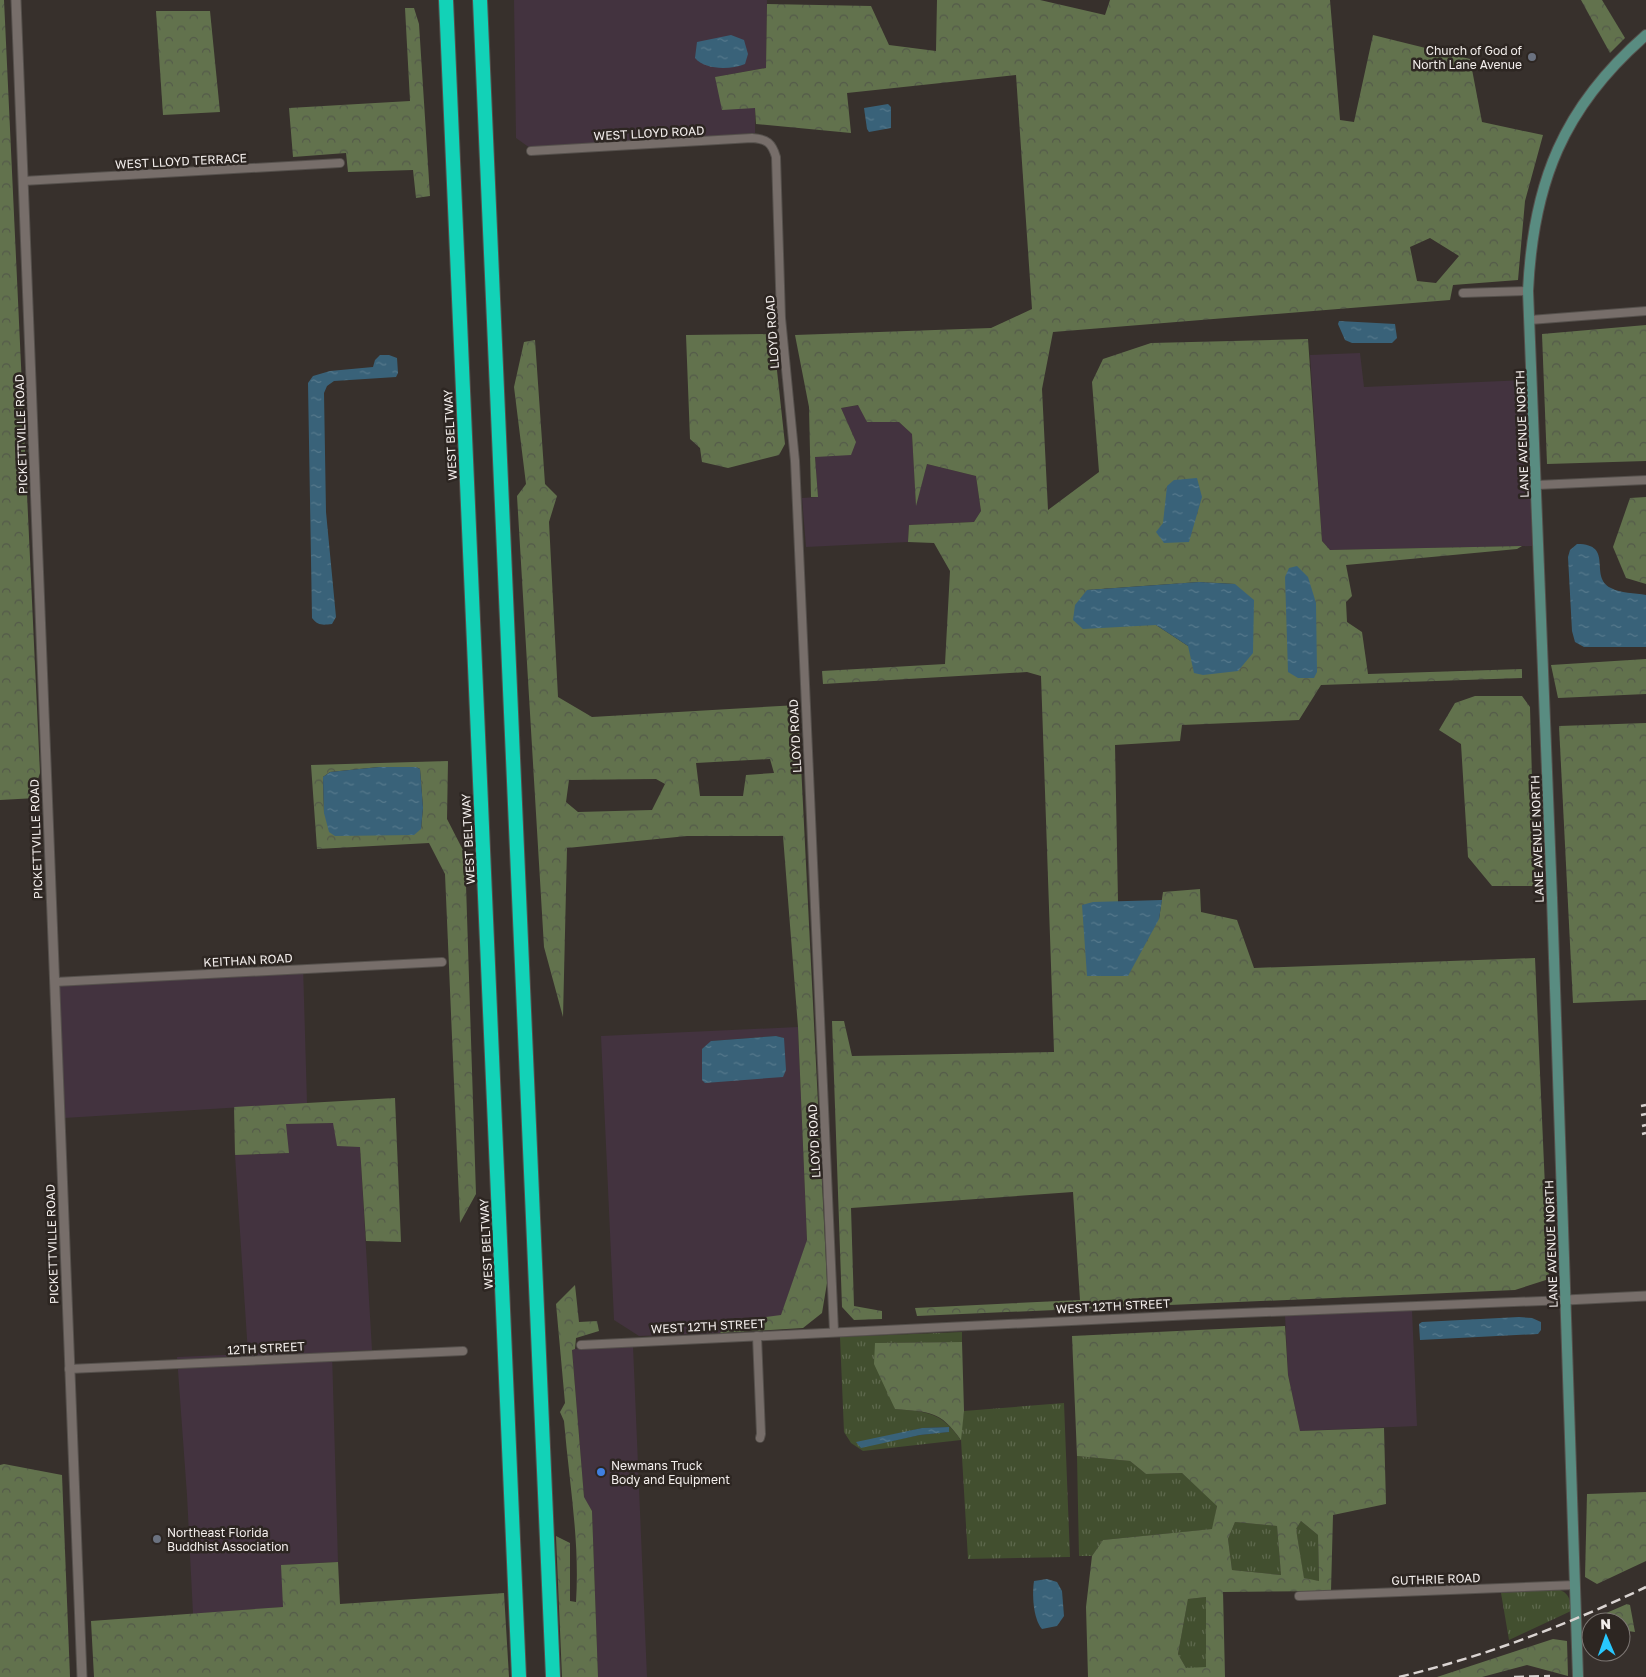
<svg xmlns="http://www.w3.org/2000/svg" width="1646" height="1677" font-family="'Golos Text',sans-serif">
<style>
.commercial{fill:#43333f;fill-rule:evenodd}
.grass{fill:url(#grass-tufts);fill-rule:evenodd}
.forest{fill:url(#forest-crowns);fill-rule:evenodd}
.water{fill:url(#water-ripples)}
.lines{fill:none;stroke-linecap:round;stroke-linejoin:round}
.minor-casing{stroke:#55504c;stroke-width:10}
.tertiary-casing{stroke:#55504c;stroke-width:11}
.secondary-casing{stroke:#55504c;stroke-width:12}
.motorway-casing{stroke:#55504c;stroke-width:16}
.minor{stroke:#776e6a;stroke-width:8}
.tertiary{stroke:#776e6a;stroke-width:9}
.secondary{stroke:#598c81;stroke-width:10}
.motorway{stroke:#12d2b7;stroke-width:14}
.rail{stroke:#dad4d2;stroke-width:2.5;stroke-dasharray:10 5;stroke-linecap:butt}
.worship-dot{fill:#6b7280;stroke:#2d2622;stroke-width:2}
.shop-dot{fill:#3f7fe0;stroke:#2d2622;stroke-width:2}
.labels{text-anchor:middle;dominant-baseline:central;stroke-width:5;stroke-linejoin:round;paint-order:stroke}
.poi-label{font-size:12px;fill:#f3eeec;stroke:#2d2622;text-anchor:start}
.street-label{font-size:12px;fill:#f3eeec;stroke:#2d2622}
</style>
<defs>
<pattern id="grass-tufts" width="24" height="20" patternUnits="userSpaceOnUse" patternTransform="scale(1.25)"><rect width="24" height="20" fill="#424f2f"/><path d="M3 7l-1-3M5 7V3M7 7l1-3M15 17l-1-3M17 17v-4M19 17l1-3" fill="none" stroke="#5e694d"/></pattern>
<pattern id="forest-crowns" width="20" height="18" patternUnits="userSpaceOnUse" patternTransform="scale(1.25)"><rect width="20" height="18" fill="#62724d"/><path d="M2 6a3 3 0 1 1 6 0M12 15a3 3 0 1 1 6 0" fill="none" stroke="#545a4a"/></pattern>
<pattern id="water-ripples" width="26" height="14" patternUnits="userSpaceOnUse" patternTransform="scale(1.25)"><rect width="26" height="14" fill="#396279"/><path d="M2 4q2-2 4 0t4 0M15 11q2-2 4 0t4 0" fill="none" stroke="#56798c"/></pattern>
</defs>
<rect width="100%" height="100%" fill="#37302c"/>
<!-- commercial -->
<g class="commercial">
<path d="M 514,0 L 767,0 L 766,68 L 715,77 L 755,108 L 755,133 L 530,148 L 516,138 Z"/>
<path d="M 1360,353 L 1364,387 L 1526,380 L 1532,546 L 1330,550 L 1322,541 L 1310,355 Z"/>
<path d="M 859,405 L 867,422 L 899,422 L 912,434 L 916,504 L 927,464 L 976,476 L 981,511 L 974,522 L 909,525 L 908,542 L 806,547 L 802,498 L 818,497 L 815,457 L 856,442 L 841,408 Z"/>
<path d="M 303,965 L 307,1103 L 64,1118 L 58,978 Z"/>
<path d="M 798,1027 L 807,1241 L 781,1316 L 730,1322 L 720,1333 L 639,1336 L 614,1320 L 601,1036 ZM 776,1036 L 784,1038 L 730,1080 L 705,1083 L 711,1041 Z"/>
<path d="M 333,1123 L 360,1146 L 372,1350 L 332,1352 L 338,1562 L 282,1565 L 283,1607 L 193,1614 L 187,1495 L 177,1357 L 248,1354 L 235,1155 L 288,1153 L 285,1124 Z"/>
<path d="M 1412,1310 L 1417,1426 L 1300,1431 L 1288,1375 L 1285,1315 Z"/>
<path d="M 633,1346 L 647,1677 L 598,1677 L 592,1511 L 584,1498 L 572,1349 Z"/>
</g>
<!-- grass -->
<g class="grass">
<path d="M 962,1332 L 962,1342 L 875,1343 L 895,1409 C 927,1412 940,1411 960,1439 L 964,1411 L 1064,1403 L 1070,1557 L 968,1559 L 961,1440 L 863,1451 L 851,1443 L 844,1432 L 840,1337 ZM 949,1427 L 948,1432 L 920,1435 L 861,1447 L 857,1443 L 922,1428 Z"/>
<path d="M 1077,1456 L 1130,1461 L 1146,1474 L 1182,1473 L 1217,1505 L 1213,1529 L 1103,1540 L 1092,1556 L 1079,1556 Z"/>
<path d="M 1301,1521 L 1318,1535 L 1319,1581 L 1304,1579 L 1296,1529 Z"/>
<path d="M 1235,1522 L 1277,1526 L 1281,1575 L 1232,1570 L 1228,1539 Z"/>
<path d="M 1558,1589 C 1570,1594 1570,1599 1571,1611 L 1509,1640 L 1501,1593 Z"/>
<path d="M 1206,1597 L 1206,1668 L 1186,1668 L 1178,1654 L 1188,1599 Z"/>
</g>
<!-- forest -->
<g class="forest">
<path d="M 0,0 L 4,0 L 40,773 L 35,788 L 36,798 L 0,800 Z"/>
<path d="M 937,0 L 1040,0 L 1105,15 L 1110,0 L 1330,0 L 1340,120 L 1354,122 L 1373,35 L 1470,59 L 1482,122 L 1543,135 L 1525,201 L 1518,280 L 1453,285 L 1450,300 L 1053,332 L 1042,389 L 1048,510 L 1099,472 L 1092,382 L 1103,359 L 1151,343 L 1308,339 L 1322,541 L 1330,550 L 1522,546 L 1517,549 L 1346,565 L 1352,596 L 1346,602 L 1347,622 L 1362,632 L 1368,674 L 1522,669 L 1522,678 L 1321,685 L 1299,720 L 1182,725 L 1180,741 L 1115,745 L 1118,902 L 1093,902 L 1159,919 L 1163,892 L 1200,889 L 1201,912 L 1237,920 L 1254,968 L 1535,958 L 1549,1279 L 1515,1290 L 917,1316 L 915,1308 L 1080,1300 L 1073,1192 L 851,1208 L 854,1306 L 882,1311 L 882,1319 L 854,1320 L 842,1307 L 832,1021 L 844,1021 L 852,1056 L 1054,1052 L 1041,676 L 1027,672 L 823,684 L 822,671 L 945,664 L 950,571 L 934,543 L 908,542 L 909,525 L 974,522 L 981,511 L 976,476 L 927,464 L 916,506 L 912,434 L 899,422 L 867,422 L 858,405 L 841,408 L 856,442 L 851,455 L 815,457 L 818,497 L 811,497 L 809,407 L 795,335 L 991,328 L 1032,309 L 1016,75 L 847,93 L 851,133 L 756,124 L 755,108 L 722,110 L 715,77 L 766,68 L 767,4 L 871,6 L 889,45 L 936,51 ZM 1430,238 L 1459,256 L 1436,283 L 1417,281 L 1410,247 ZM 1199,582 L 1235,584 L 1188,646 L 1156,625 L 1087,590 Z"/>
<path d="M 1581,0 L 1602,0 L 1625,38 L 1610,53 Z"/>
<path d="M 405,8 L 414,8 L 419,24 L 430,196 L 416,198 L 413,170 L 348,172 L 346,153 L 293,157 L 289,108 L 410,101 Z"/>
<path d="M 156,11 L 210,11 L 220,112 L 163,115 Z"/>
<path d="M 1646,325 L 1646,461 L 1547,464 L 1542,334 Z"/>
<path d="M 773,334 L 785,444 L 779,455 L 728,468 L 702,462 L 700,448 L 690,439 L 686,335 Z"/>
<path d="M 535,340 L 545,484 L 557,496 L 549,522 L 558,697 L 592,717 L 798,705 L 827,1283 L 822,1313 L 803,1328 L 720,1333 L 730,1322 L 781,1315 L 807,1240 L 798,1027 L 783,836 L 687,836 L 567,848 L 563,1017 L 544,947 L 517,496 L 526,484 L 514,387 L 524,342 ZM 770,759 L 774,773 L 746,775 L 743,796 L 700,796 L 696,763 ZM 656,779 L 665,784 L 652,810 L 578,812 L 566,802 L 569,780 Z"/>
<path d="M 1646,497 L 1646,584 L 1626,578 L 1613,547 L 1630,498 Z"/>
<path d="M 1646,659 L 1646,694 L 1558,698 L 1551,665 Z"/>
<path d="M 1475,696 L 1522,696 L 1530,707 L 1535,886 L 1492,886 L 1468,857 L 1461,744 L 1439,730 L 1455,703 Z"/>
<path d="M 1646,723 L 1646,1000 L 1573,1003 L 1559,726 Z"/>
<path d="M 448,761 L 447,819 L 465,854 L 476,1194 L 460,1223 L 445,874 L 429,843 L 317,849 L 311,765 ZM 379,767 L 416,767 L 420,769 L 423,808 L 421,829 L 324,813 L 323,777 L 330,772 Z"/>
<path d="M 395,1098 L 401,1242 L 366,1241 L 360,1147 L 337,1146 L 333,1123 L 286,1124 L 289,1153 L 235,1155 L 234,1107 Z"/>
<path d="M 575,1285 L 579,1322 L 597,1321 L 599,1331 L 576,1338 L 575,1349 L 572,1350 L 584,1497 L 592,1511 L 598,1677 L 562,1677 L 556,1536 L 570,1543 L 570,1601 L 576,1602 C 580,1541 569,1481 564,1421 L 560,1412 L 565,1403 L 556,1304 Z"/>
<path d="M 1285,1326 L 1288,1375 L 1300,1431 L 1384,1428 L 1386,1504 L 1333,1515 L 1331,1591 L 1223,1592 L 1225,1677 L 1088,1677 L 1086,1607 L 1092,1556 L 1103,1540 L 1212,1529 L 1217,1506 L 1182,1473 L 1146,1474 L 1130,1461 L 1077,1456 L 1072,1336 ZM 1301,1521 L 1318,1535 L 1319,1581 L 1304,1578 L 1296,1529 ZM 1235,1522 L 1277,1526 L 1281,1575 L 1232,1570 L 1228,1539 ZM 1206,1597 L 1206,1667 L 1186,1668 L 1178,1654 L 1188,1599 Z"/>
<path d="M 962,1342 L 964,1411 L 961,1440 C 940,1410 929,1412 895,1409 L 874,1364 L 875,1343 Z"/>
<path d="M 4,1464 L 62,1475 L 70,1677 L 0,1677 L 0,1465 Z"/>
<path d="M 1646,1492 L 1646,1561 L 1597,1584 L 1585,1577 L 1587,1494 Z"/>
<path d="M 338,1562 L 340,1604 L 504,1593 L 509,1677 L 94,1677 L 91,1621 L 283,1607 L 281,1565 Z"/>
<path d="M 1627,1604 L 1630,1605 L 1635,1632 L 1621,1630 L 1621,1622 L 1594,1622 L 1604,1614 Z"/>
<path d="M 1553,1639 L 1567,1641 L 1568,1676 L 1527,1665 L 1482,1677 L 1437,1677 Z"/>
</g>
<!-- water -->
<g class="water">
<path d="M 731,35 L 744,40 L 748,54 L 745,64 C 730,70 705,70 695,58 L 697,42 Z"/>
<path d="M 888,104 L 891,107 L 891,128 L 869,132 L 867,129 L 864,108 Z"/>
<path d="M 1339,321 L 1395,324 L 1397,338 L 1392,343 L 1352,343 L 1345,340 L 1338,324 Z"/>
<path d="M 380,355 L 389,355 L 397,358 L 398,373 L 396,377 L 334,381 L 327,386 L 324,393 L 326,512 L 336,617 L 332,624 C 323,625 318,626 312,618 L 308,383 L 313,376 L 330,371 L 373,367 L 375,360 Z"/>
<path d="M 1197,478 L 1202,497 L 1189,542 L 1164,543 L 1156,532 L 1163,523 L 1167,486 L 1174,480 Z"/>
<path d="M 1577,544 C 1615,544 1588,577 1611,588 C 1620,593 1635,593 1646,595 L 1646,647 L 1584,647 L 1575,642 L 1572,631 L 1568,557 L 1570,550 Z"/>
<path d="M 1297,566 L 1308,577 L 1316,603 L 1317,672 L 1314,678 L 1298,678 L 1288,672 L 1285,577 L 1289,568 Z"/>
<path d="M 1199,582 L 1235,584 L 1254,600 L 1253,653 L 1238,671 L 1203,675 L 1194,673 L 1188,646 L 1156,625 L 1083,629 L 1073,620 L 1075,605 L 1087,590 Z"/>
<path d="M 379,767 L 416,767 L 420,769 L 423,808 L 421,829 L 414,835 L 335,836 L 329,832 L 324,813 L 323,777 L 330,772 Z"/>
<path d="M 1162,900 L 1159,919 L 1128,976 L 1087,976 L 1082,905 L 1093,902 Z"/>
<path d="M 776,1036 L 784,1038 L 786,1070 L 783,1077 L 705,1083 L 702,1080 L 702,1049 L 711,1041 Z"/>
<path d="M 1519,1317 L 1532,1318 L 1541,1322 L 1541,1330 L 1538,1334 L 1420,1340 L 1419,1324 L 1422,1322 Z"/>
<path d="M 949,1427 L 949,1432 L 920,1435 L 861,1448 L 856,1442 L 922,1428 Z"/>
<path d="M 1047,1579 L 1057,1582 L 1062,1591 L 1064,1616 L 1057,1626 L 1042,1629 C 1033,1619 1032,1594 1034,1581 Z"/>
</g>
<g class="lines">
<defs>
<g id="minor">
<path d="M 531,151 L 752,138 C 767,139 772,143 776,157 L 781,318 L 795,461 L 834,1331"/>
<path d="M 23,181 L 340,163"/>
<path d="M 1463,293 L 1528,291"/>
<path d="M 1530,320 L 1646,311"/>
<path d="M 1537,485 L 1646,480"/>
<path d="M 55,982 L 442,962"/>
<path d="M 757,1336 L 761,1434 L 760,1438"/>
<path d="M 581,1345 L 1193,1315 L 1566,1300"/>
<path d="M 69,1369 L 463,1351"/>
<path d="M 1299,1596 L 1575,1585"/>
</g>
<g id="tertiary">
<path d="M 16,0 L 82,1677"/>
<path d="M 1566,1300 L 1646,1296"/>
</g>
<path id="secondary" d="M 1578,1677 L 1552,898 L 1528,291 C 1533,183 1563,107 1646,35"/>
<g id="motorway">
<path d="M 446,0 L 519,1677"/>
<path d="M 480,0 L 553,1677"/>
</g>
</defs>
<!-- minor casing -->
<use href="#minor" class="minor-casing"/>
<!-- tertiary casing -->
<use href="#tertiary" class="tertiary-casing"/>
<!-- secondary casing -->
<use href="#secondary" class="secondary-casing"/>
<!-- motorway casing -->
<use href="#motorway" class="motorway-casing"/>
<!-- minor -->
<use href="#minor" class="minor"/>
<!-- tertiary -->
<use href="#tertiary" class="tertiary"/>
<!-- secondary -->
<use href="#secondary" class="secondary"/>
<!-- motorway -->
<use href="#motorway" class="motorway"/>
<!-- rail -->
<g class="rail">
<path d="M 1641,1106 L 1646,1105"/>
<path d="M 1641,1115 L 1646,1114"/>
<path d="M 1642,1126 L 1646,1125"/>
<path d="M 1642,1134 L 1646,1133"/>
<path d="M 1399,1677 C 1486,1656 1567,1625 1646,1587"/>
<path d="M 1514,1677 L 1550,1676"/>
</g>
</g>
<!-- markers -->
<g class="worship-dot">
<circle cx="1532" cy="57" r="5"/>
<circle cx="157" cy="1539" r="5"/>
</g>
<circle class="shop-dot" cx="601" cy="1472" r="5"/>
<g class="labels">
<!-- poi labels -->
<g class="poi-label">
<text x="1522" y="50" text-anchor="end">Church of God of<tspan x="1522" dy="14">North Lane Avenue</tspan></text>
<text x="611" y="1465">Newmans Truck<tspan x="611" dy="14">Body and Equipment</tspan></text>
<text x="167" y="1532">Northeast Florida<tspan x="167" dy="14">Buddhist Association</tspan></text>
</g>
<!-- street labels -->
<g class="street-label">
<text transform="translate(649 133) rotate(-3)">WEST LLOYD ROAD</text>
<text transform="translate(181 161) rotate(-3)">WEST LLOYD TERRACE</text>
<text transform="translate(772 332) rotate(-94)">LLOYD ROAD</text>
<text transform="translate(21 434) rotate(-92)">PICKETTVILLE ROAD</text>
<text transform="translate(1522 434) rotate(-92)">LANE AVENUE NORTH</text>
<text transform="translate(450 435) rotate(-93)">WEST BELTWAY</text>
<text transform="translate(795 736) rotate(-93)">LLOYD ROAD</text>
<text transform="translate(36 839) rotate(-92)">PICKETTVILLE ROAD</text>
<text transform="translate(468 839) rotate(-93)">WEST BELTWAY</text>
<text transform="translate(1537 839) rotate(-92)">LANE AVENUE NORTH</text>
<text transform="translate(248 960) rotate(-3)">KEITHAN ROAD</text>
<text transform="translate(814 1141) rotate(-93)">LLOYD ROAD</text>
<text transform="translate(52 1244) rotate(-92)">PICKETTVILLE ROAD</text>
<text transform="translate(486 1244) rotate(-93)">WEST BELTWAY</text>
<text transform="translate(1551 1244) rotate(-92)">LANE AVENUE NORTH</text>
<text transform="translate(1113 1306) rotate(-3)">WEST 12TH STREET</text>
<text transform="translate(708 1326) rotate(-3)">WEST 12TH STREET</text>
<text transform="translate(266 1348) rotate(-3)">12TH STREET</text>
<text transform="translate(1436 1579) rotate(-2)">GUTHRIE ROAD</text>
</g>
</g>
<!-- north arrow -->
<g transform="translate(1606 1637) rotate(358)"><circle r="24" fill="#2d2622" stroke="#7c7673"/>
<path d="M0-4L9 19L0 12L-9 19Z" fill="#28c8ff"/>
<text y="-8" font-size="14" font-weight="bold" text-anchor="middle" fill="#f3eeec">N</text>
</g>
</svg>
